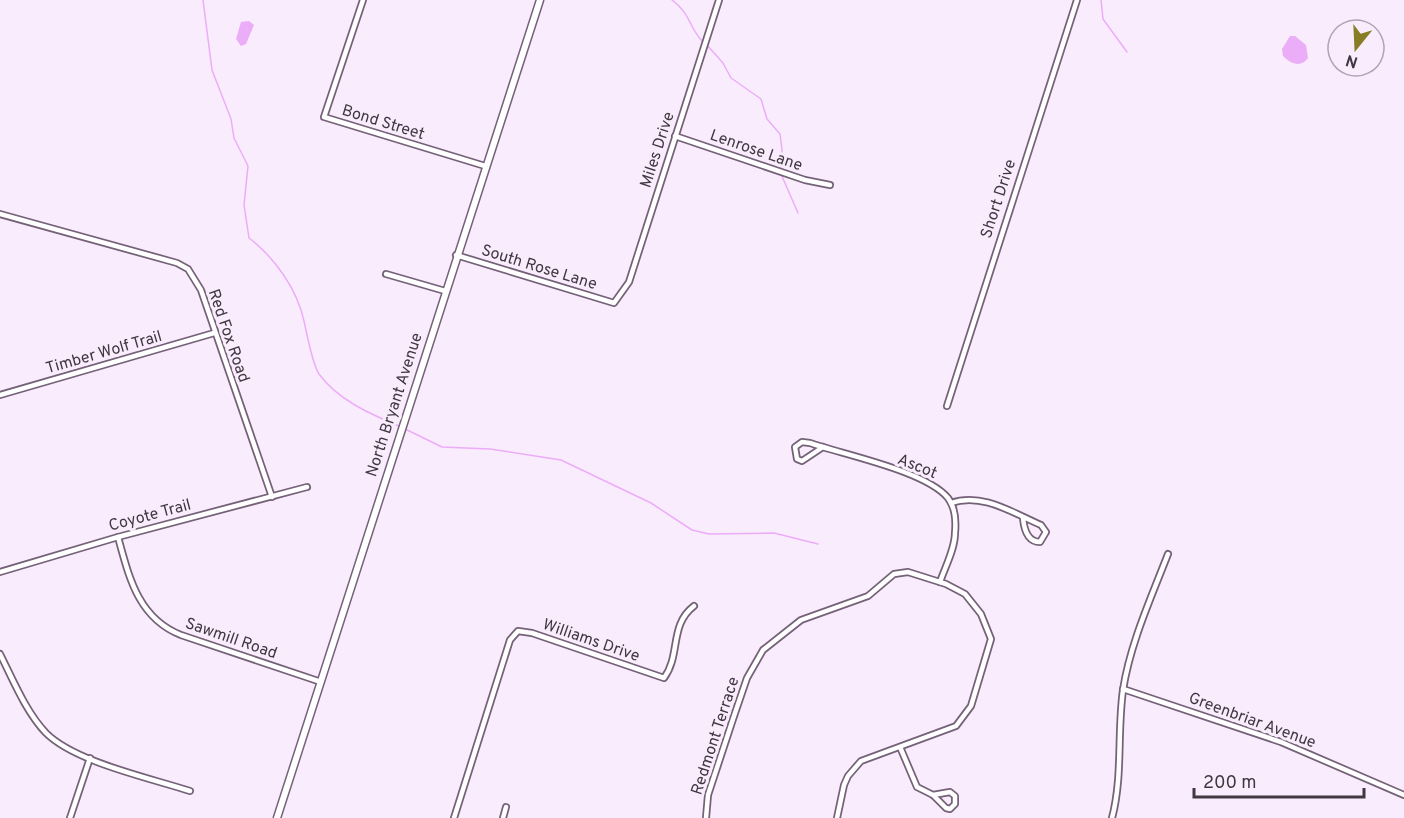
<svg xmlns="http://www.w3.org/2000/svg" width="1404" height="818" font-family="Overpass,sans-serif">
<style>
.water{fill:#ecadf8}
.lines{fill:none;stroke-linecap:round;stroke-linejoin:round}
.stream{stroke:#ecadf8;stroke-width:1.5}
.minor-casing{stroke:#756279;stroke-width:8}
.tertiary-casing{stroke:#756279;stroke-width:9}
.minor{stroke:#fff;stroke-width:4.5}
.tertiary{stroke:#fff;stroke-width:6}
.labels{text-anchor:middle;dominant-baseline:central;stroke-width:6;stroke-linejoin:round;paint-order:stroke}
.street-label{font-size:16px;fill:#403741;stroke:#f9ecfc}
</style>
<rect width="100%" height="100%" fill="#f9ecfc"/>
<!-- water -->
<g class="water">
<path d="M 249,21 L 254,25 L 246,44 L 241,46 L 236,39 L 241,22 Z"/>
<path d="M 1290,36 L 1295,36 L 1306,45 L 1308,58 C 1301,68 1291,64 1283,56 L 1282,49 Z"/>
</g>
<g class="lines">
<!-- stream -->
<g class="stream">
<path d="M 203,0 L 212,70 L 231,119 L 234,138 L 248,166 L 244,205 L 249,238 C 275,258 297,289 304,321 C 307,334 312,363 319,374 C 338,400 370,414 399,426"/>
<path d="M 672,0 C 692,15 688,27 703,42"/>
<path d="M 1101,0 L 1103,19 L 1127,52"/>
<path d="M 707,45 L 723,63 L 731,78 L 761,99 L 767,119 L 780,134 L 782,150 L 781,169"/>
<path d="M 781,174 L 798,213"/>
<path d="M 403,428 L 442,447 L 490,449 L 561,460 L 651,503 L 692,530 L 709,534 L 774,533 L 818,544"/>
</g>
<defs>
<g id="minor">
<path d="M 363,0 L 324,117 L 485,166"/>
<path d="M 675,136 L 805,180 L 830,185"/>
<path d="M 0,214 L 177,263 L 188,269 L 201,290 L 272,497"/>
<path d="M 456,255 L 614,303 L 629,282 L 719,0"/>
<path d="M 386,274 L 445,291"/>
<path d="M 0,395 L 214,333"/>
<path d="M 947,406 L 1077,0"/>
<path d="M 823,447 L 802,461 L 797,459 L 795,447 L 802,442 L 810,443 C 845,455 926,471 948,498 C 955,507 956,522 955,533 C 955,549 945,567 940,582"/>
<path d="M 951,503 C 982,492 1013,513 1041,525 L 1046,532 L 1040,542 C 1027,542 1024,529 1023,518"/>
<path d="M 118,537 C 129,577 138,618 181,635 L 321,682"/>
<path d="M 0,572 L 118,537 L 307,487"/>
<path d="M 0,654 C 13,680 26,712 46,733 C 75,762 150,778 190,791"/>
<path d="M 1123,689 L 1281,742 L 1404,795"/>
<path d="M 900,747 L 917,787 L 933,795 L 946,808 L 950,809 L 955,804 L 955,796 L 950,792 L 933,795"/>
<path d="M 70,818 L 90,758"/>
<path d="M 454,818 L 510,640 L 518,631 L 532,633 L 664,678 C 681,655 669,625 694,606"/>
<path d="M 503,818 L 506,807"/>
<path d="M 706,818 L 708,795 L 734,716 L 747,678 L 763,650 L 801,620 L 868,596 L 894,574 L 908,572 L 946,584 L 965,594 L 981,614 L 991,639 L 971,706 L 956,726 L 861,761 L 848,776 L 844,785 L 837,818"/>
<path d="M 1112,818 C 1123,776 1117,733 1123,690 C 1130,644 1151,598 1168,554"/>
</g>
<path id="tertiary" d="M 277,818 L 540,0"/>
</defs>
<!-- minor casing -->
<use href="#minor" class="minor-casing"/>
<!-- tertiary casing -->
<use href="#tertiary" class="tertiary-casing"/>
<!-- minor -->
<use href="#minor" class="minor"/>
<!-- tertiary -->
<use href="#tertiary" class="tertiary"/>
</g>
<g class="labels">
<!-- street labels -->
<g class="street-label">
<text transform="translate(383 123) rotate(17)">Bond Street</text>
<text transform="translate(658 150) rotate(-72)">Miles Drive</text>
<text transform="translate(756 151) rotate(19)">Lenrose Lane</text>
<text transform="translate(999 199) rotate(-72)">Short Drive</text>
<text transform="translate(539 268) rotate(17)">South Rose Lane</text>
<text transform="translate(228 336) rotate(71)">Red Fox Road</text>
<text transform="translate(104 353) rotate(-16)">Timber Wolf Trail</text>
<text transform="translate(395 405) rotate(-72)">North Bryant Avenue</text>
<text transform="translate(917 467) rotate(22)">Ascot</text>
<text transform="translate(150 516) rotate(-15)">Coyote Trail</text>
<text transform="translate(231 639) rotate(19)">Sawmill Road</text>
<text transform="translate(591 641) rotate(19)">Williams Drive</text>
<text transform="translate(1252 721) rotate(20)">Greenbriar Avenue</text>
<text transform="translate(716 736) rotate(-72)">Redmont Terrace</text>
</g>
</g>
<!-- north arrow -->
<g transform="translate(1356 48) rotate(198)"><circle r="28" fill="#f9ecfc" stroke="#afa4b1" stroke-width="1.5"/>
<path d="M0-4.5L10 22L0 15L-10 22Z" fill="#877d24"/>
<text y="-9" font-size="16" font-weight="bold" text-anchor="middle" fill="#403741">N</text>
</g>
<!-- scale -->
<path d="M1194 788v9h170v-9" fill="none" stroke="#403741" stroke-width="3"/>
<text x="1203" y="788" font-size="18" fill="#403741" stroke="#f9ecfc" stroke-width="4.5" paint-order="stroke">200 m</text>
</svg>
